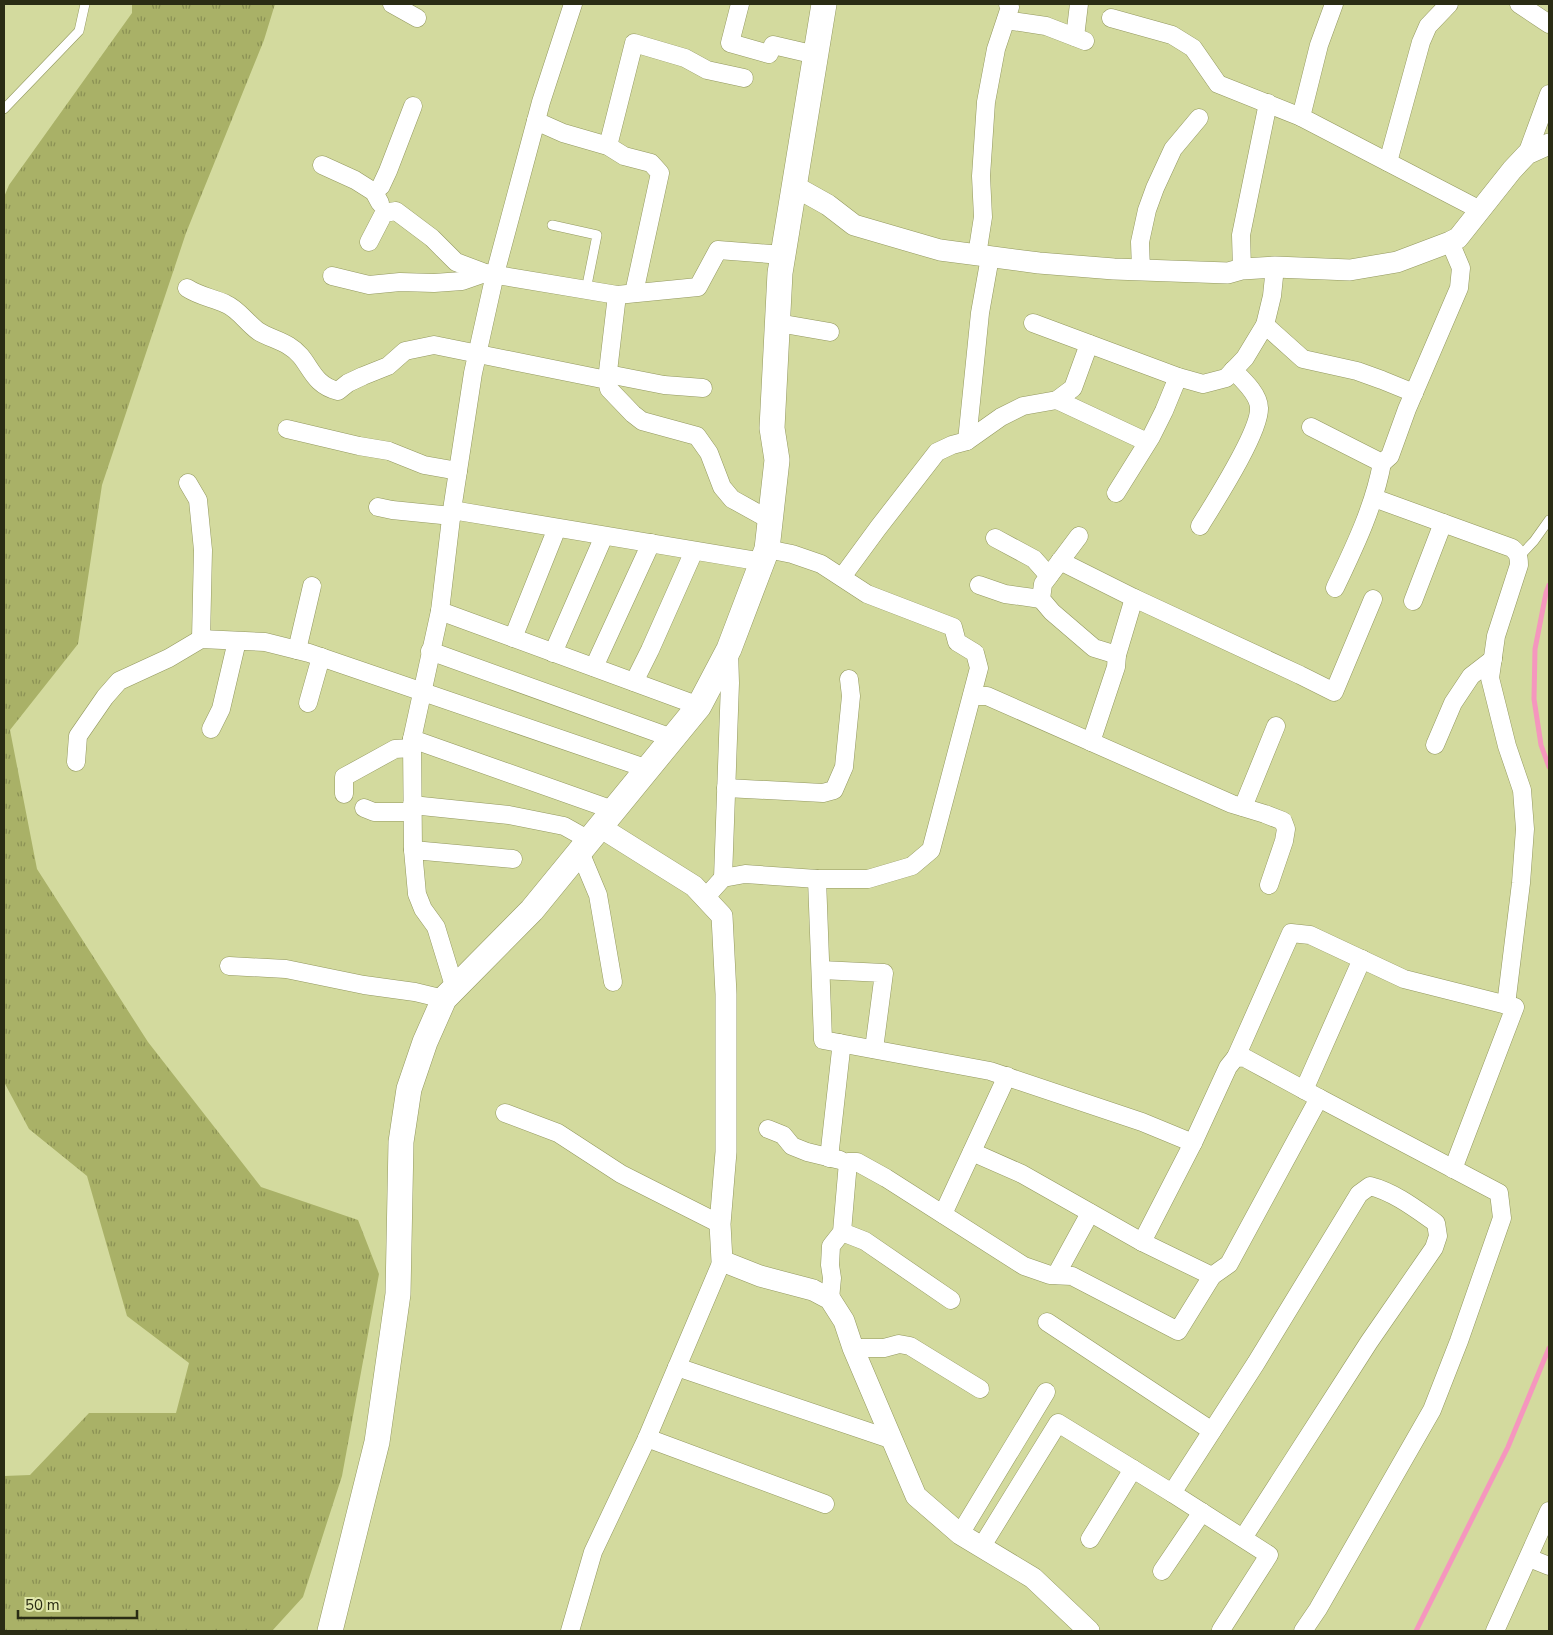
<svg xmlns="http://www.w3.org/2000/svg" width="1553" height="1635" font-family="'Nunito Sans',sans-serif">
<style>
.grass{fill:url(#grass-tufts)}
.lines{fill:none;stroke-linecap:round;stroke-linejoin:round}
.stream{stroke:#f596be;stroke-width:5}
.service-casing{stroke:#93985f;stroke-width:10}
.minor-casing{stroke:#93985f;stroke-width:19}
.tertiary-casing{stroke:#93985f;stroke-width:22}
.secondary-casing{stroke:#93985f;stroke-width:26}
.service{stroke:#fff;stroke-width:9}
.minor{stroke:#fff;stroke-width:18}
.tertiary{stroke:#fff;stroke-width:21}
.secondary{stroke:#fff;stroke-width:25}
</style>
<defs>
<pattern id="grass-tufts" width="24" height="20" patternUnits="userSpaceOnUse" patternTransform="scale(1.25)"><rect width="24" height="20" fill="#a9b167"/><path d="M3 7l-1-3M5 7V3M7 7l1-3M15 17l-1-3M17 17v-4M19 17l1-3" fill="none" stroke="#8a9054"/></pattern>
</defs>
<rect width="100%" height="100%" fill="#d3da9e"/>
<!-- grass -->
<path class="grass" d="M 132,4 L 275,4 L 264,40 L 186,233 L 102,485 L 78,644 L 10,730 L 37,869 L 148,1042 L 261,1187 L 358,1220 L 379,1274 L 342,1476 L 303,1597 L 272,1631 L 4,1631 L 4,1476 L 30,1475 L 89,1413 L 176,1413 L 189,1363 L 127,1316 L 87,1176 L 29,1129 L 4,1082 L 4,197 L 9,185 L 132,13 Z"/>
<g class="lines">
<!-- stream -->
<g class="stream">
<path d="M 1549,585 L 1546,593 L 1535,649 L 1534,699 L 1541,745 L 1549,767"/>
<path d="M 1416,1631 L 1508,1447 L 1549,1348"/>
</g>
<defs>
<g id="service">
<path d="M 4,109 L 79,31 L 85,4"/>
<path d="M 552,225 L 597,235 L 586,290"/>
<path d="M 1519,557 L 1534,541 L 1549,520"/>
</g>
<g id="minor">
<path d="M 392,4 L 417,18"/>
<path d="M 740,4 L 730,43 L 769,54 L 773,45 L 816,55"/>
<path d="M 1334,4 L 1319,45 L 1301,117 L 1480,210"/>
<path d="M 1519,4 L 1549,24"/>
<path d="M 1111,18 L 1172,35 L 1193,48 L 1218,84 L 1301,117"/>
<path d="M 1006,20 L 1046,26 L 1085,41"/>
<path d="M 1075,37 L 1079,4"/>
<path d="M 536,121 L 563,133 L 608,146 L 624,156 L 651,163 L 660,173 L 634,293"/>
<path d="M 608,146 L 634,43 L 685,58 L 707,70 L 744,78"/>
<path d="M 1527,154 L 1549,94"/>
<path d="M 1388,162 L 1421,42 L 1428,26 L 1449,4"/>
<path d="M 322,165 L 355,180 L 374,192 L 380,203"/>
<path d="M 374,192 L 381,186 L 388,171 L 413,106"/>
<path d="M 369,242 L 384,213 L 396,211 L 432,238 L 456,262 L 485,273 L 617,295 L 698,287 L 718,250 L 783,255"/>
<path d="M 977,255 L 983,217 L 981,176 L 986,102 L 996,49 L 1010,7 L 1008,4"/>
<path d="M 1242,269 L 1241,235 L 1268,103"/>
<path d="M 1141,270 L 1140,242 L 1147,210 L 1155,188 L 1173,149 L 1199,118"/>
<path d="M 332,276 L 369,285 L 400,282 L 434,283 L 462,281 L 485,273"/>
<path d="M 187,288 C 199,296 213,298 226,304 C 238,309 247,323 258,331 C 267,337 280,340 289,346 C 311,359 309,384 338,391 L 348,383 L 363,376 L 388,366 L 405,351 L 434,345 L 607,380 L 609,389 L 633,414 L 642,421 L 697,436 L 709,453 L 722,487 L 732,499 L 770,520"/>
<path d="M 778,323 L 830,332"/>
<path d="M 1033,323 L 1178,377 L 1203,384 L 1226,378 L 1245,358 L 1265,325 L 1272,296 L 1275,267"/>
<path d="M 1265,325 L 1303,359 L 1357,371 L 1382,380 L 1414,393"/>
<path d="M 608,374 L 664,385 L 703,388"/>
<path d="M 607,380 L 617,295"/>
<path d="M 1057,400 L 1147,442"/>
<path d="M 1311,427 L 1382,463 L 1390,456 L 1407,409 L 1459,288 L 1461,268 L 1450,242"/>
<path d="M 287,429 L 359,446 L 389,451 L 424,465 L 458,471"/>
<path d="M 967,441 L 980,313 L 990,257"/>
<path d="M 188,483 L 198,500 L 203,550 L 201,639"/>
<path d="M 1116,493 L 1151,437 L 1164,411 L 1178,377"/>
<path d="M 1374,498 L 1443,523 L 1413,601"/>
<path d="M 378,507 L 392,510 L 452,516"/>
<path d="M 452,510 L 763,562"/>
<path d="M 1443,523 L 1512,548 C 1518,553 1519,557 1519,565 L 1496,636 L 1490,678 L 1507,746 L 1522,790 L 1525,829 L 1521,883 L 1506,1005"/>
<path d="M 1200,526 C 1214,503 1260,432 1259,408 C 1259,394 1242,379 1233,370"/>
<path d="M 1079,536 L 1043,584 L 1041,599 L 1052,612 L 1094,648 L 1117,655"/>
<path d="M 995,538 L 1034,559 L 1049,576"/>
<path d="M 767,549 L 792,554 L 821,564 L 867,594 L 953,627 L 957,642 L 975,653 L 979,668 L 931,850 L 912,866 L 868,879 L 817,879 L 823,1040 L 990,1071 L 1142,1122 L 1193,1143 L 1228,1067 L 1236,1057 L 1245,1058 L 1319,1098"/>
<path d="M 1060,561 L 1134,598"/>
<path d="M 842,577 L 878,528 L 937,452 L 952,445 L 967,441 L 1001,417 L 1023,406 L 1057,400 L 1073,388 L 1089,344"/>
<path d="M 979,585 L 1005,594 L 1041,599"/>
<path d="M 1335,588 C 1354,548 1374,507 1382,463"/>
<path d="M 440,611 L 699,706"/>
<path d="M 513,638 L 557,528"/>
<path d="M 297,650 L 312,586"/>
<path d="M 430,651 L 672,738"/>
<path d="M 553,653 L 604,536"/>
<path d="M 594,667 L 651,543"/>
<path d="M 634,682 L 650,650 L 694,551"/>
<path d="M 972,696 L 987,696 L 1232,804 L 1265,814 L 1283,821 L 1286,829 L 1284,841 L 1269,885"/>
<path d="M 308,703 L 321,657"/>
<path d="M 211,729 L 221,709 L 237,641"/>
<path d="M 412,739 L 613,810"/>
<path d="M 1091,742 L 1116,667 L 1117,655 L 1134,598 L 1300,675 L 1334,692 L 1373,599"/>
<path d="M 1435,745 L 1453,703 L 1471,676 L 1493,659"/>
<path d="M 76,762 L 78,736 L 105,697 L 119,681 L 169,658 L 201,639 L 265,642 L 309,653 L 648,769"/>
<path d="M 726,788 L 823,793 L 834,790 L 844,767 L 851,696 L 849,679"/>
<path d="M 344,794 L 344,777 L 395,749 L 412,748"/>
<path d="M 412,805 L 509,815 L 564,826 L 589,840"/>
<path d="M 1243,807 L 1276,726"/>
<path d="M 364,808 L 374,812 L 412,812"/>
<path d="M 413,850 L 513,859"/>
<path d="M 580,852 L 598,895 L 613,982"/>
<path d="M 723,878 L 730,683 L 729,651"/>
<path d="M 705,898 L 723,878 L 745,874 L 817,879"/>
<path d="M 229,966 L 286,969 L 364,985 L 415,992 L 444,999"/>
<path d="M 821,970 L 884,973 L 874,1049"/>
<path d="M 455,989 L 436,927 L 423,909 L 417,894 L 413,850 L 412,739 L 440,611 L 452,510 L 473,373 L 495,274 L 541,102 L 573,4"/>
<path d="M 1236,1057 L 1291,933 L 1310,935 L 1404,979 L 1515,1007 L 1453,1169"/>
<path d="M 1304,1090 L 1362,959"/>
<path d="M 505,1113 L 558,1133 L 621,1174 L 720,1224"/>
<path d="M 768,1129 L 783,1135 L 792,1146 L 807,1152 L 840,1160"/>
<path d="M 1193,1143 L 1142,1242 L 1212,1276"/>
<path d="M 972,1152 L 1022,1174 L 1142,1242"/>
<path d="M 829,1158 L 841,1050 L 839,1043"/>
<path d="M 943,1214 L 1007,1076"/>
<path d="M 842,1232 L 865,1241 L 951,1300"/>
<path d="M 1056,1275 L 1090,1213"/>
<path d="M 830,1299 L 832,1278 L 830,1265 L 831,1246 L 842,1232 L 848,1162 L 857,1162 L 886,1178 L 1024,1266 L 1050,1275 L 1072,1276 L 1178,1331 L 1212,1276 L 1229,1264 L 1319,1098 L 1499,1193 L 1502,1218 L 1459,1341 L 1432,1410 L 1318,1609 L 1303,1631"/>
<path d="M 1047,1322 L 1212,1431"/>
<path d="M 853,1348 L 884,1348 L 899,1344 L 910,1346 L 980,1389"/>
<path d="M 677,1367 L 722,1261"/>
<path d="M 825,1504 L 647,1438 L 677,1367 L 890,1439"/>
<path d="M 960,1534 L 1046,1392"/>
<path d="M 1090,1539 L 1133,1469"/>
<path d="M 982,1546 L 1058,1423 L 1172,1493"/>
<path d="M 1529,1558 L 1549,1566"/>
<path d="M 1162,1571 L 1202,1512"/>
<path d="M 1221,1630 L 1269,1555 L 1172,1493 L 1256,1363 L 1359,1194 L 1370,1186 C 1394,1192 1416,1209 1436,1223 L 1438,1236 L 1434,1248 L 1369,1342 L 1243,1538"/>
<path d="M 570,1631 L 593,1552 L 647,1438"/>
<path d="M 1495,1631 L 1549,1511"/>
</g>
<g id="tertiary">
<path d="M 794,186 L 828,205 L 854,225 L 940,250 L 1039,263 L 1114,269 L 1228,273 L 1242,269 L 1275,267 L 1350,270 L 1397,262 L 1450,242 L 1458,238 L 1512,170 L 1527,154 L 1549,144"/>
<path d="M 600,827 L 694,886 L 722,916 L 726,994 L 726,1152 L 720,1224 L 722,1261 L 760,1276 L 813,1290 L 830,1299 L 844,1321 L 853,1348 L 916,1496 L 960,1534 L 1033,1578 L 1089,1631"/>
</g>
<path id="secondary" d="M 330,1631 L 377,1442 L 398,1294 L 401,1142 L 409,1089 L 425,1042 L 444,999 L 532,910 L 699,706 L 729,649 L 767,549 L 777,460 L 772,428 L 780,273 L 824,4"/>
</defs>
<!-- service casing -->
<use href="#service" class="service-casing"/>
<!-- minor casing -->
<use href="#minor" class="minor-casing"/>
<!-- tertiary casing -->
<use href="#tertiary" class="tertiary-casing"/>
<!-- secondary casing -->
<use href="#secondary" class="secondary-casing"/>
<!-- service -->
<use href="#service" class="service"/>
<!-- minor -->
<use href="#minor" class="minor"/>
<!-- tertiary -->
<use href="#tertiary" class="tertiary"/>
<!-- secondary -->
<use href="#secondary" class="secondary"/>
</g>
<!-- border -->
<rect width="1553" height="1635" fill="none" stroke="#2a2c14" stroke-width="10"/>
<!-- scale -->
<path d="M18 1610v8h119v-8" fill="none" stroke="#2a2c14" stroke-width="2.5"/>
<text x="25" y="1610" font-size="15" fill="#2a2c14" stroke="#e0e7ab" stroke-width="4" paint-order="stroke">50 m</text>
</svg>
